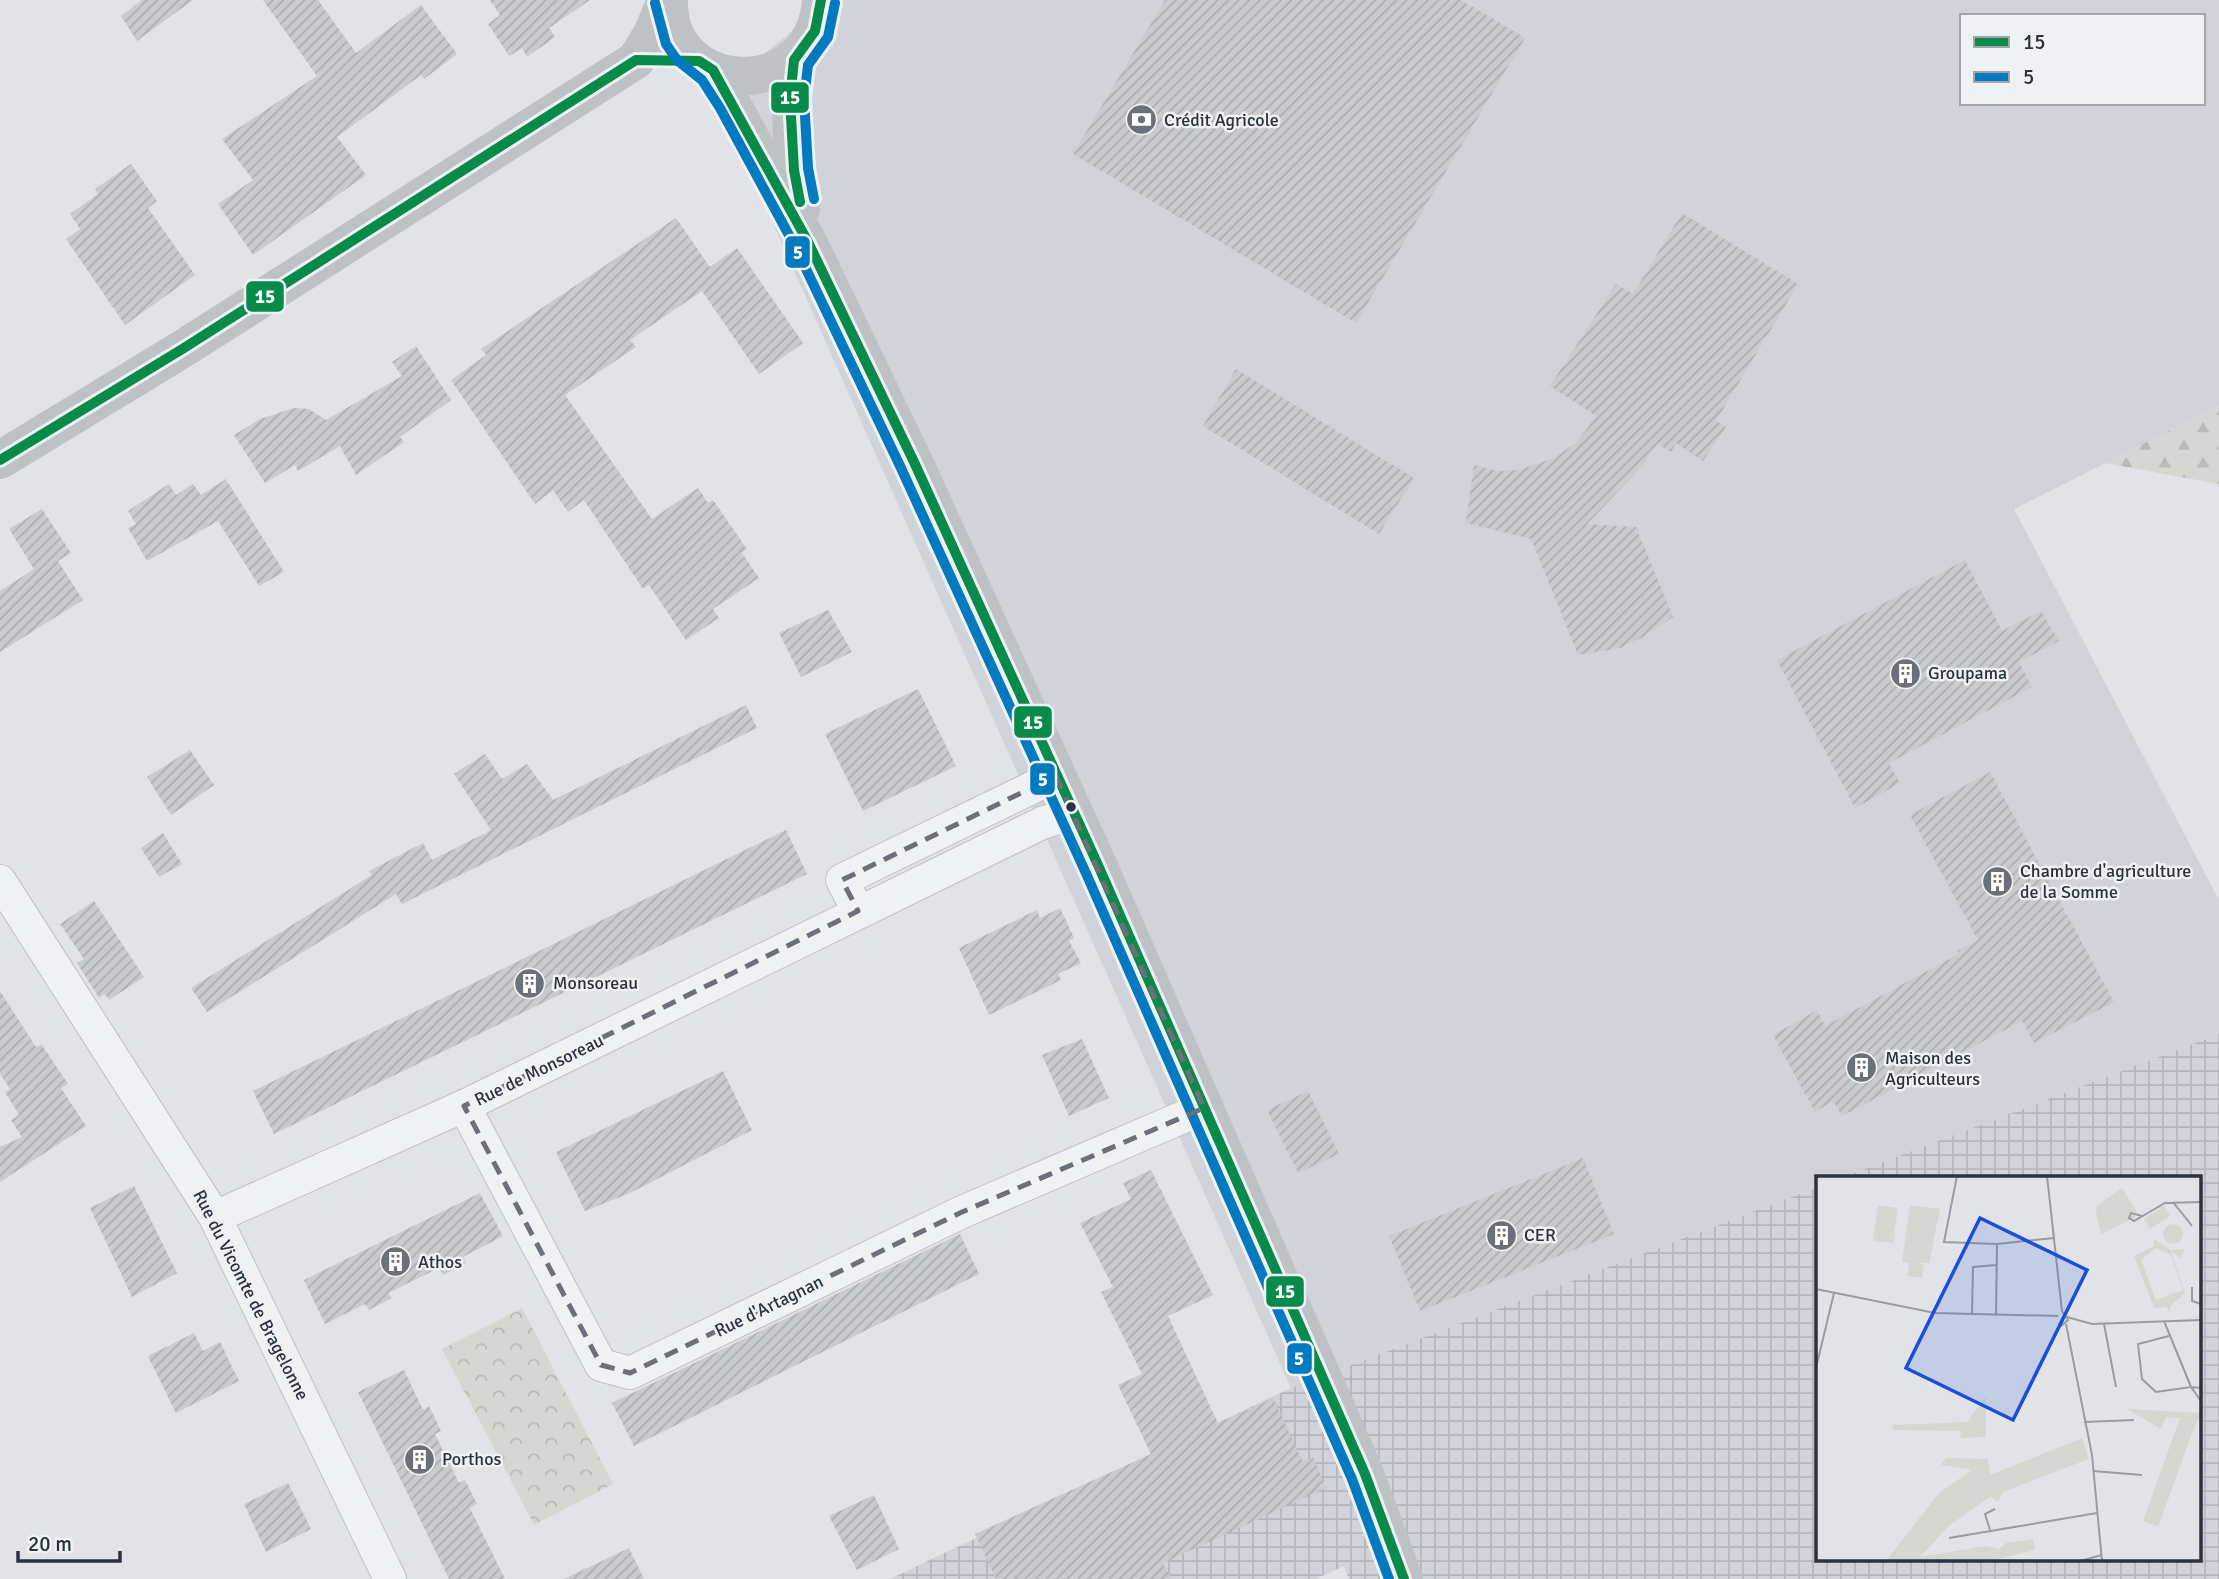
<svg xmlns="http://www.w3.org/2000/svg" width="2219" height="1579" font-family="Signika,sans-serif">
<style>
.built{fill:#d0d3d9;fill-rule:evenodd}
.industrial{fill:url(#industrial-grid)}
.forest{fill:url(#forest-firs)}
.park{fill:url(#park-crowns)}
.building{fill:url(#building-hatch)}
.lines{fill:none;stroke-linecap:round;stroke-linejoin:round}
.street-casing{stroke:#c0c1c4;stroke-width:34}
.street{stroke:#f0f1f3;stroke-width:32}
.secondary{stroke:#bfc2c5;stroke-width:38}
.bus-1-casing{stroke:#eff2f5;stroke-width:16}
.bus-2-casing{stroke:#eff2f5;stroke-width:16}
.bus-1{stroke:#088a4b;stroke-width:10}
.bus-2{stroke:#0379bf;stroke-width:10}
.marked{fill:none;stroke:#6a7178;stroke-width:5;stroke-dasharray:14 9;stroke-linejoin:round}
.bus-dot{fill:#2a333d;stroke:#eff2f5;stroke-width:2.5}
.labels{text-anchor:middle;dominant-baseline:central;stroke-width:5;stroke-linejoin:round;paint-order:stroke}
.poi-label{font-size:18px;fill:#2a333d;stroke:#eff2f5;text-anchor:start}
.street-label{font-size:18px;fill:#2a333d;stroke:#eff2f5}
.inset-road{fill:none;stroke:#989da2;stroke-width:2}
.view{fill:#1d4ed8;fill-opacity:0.15;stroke:#1d4ed8;stroke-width:3.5}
.inset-edge{fill:none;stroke:#2a333d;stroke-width:3.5}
.line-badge{stroke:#eff2f5;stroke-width:2.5}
.badge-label{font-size:19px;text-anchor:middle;font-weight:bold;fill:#fff}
</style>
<defs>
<pattern id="industrial-grid" width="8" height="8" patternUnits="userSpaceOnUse" patternTransform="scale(1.75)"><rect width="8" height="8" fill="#d0d3d9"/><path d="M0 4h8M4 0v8" fill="none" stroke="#b3b6bb"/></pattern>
<pattern id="forest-firs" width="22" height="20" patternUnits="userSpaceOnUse" patternTransform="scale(1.75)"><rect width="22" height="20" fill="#d3d9d2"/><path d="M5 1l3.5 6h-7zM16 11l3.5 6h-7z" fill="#b5bbb5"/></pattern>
<pattern id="park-crowns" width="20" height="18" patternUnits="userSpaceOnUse" patternTransform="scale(1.75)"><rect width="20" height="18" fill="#d3d9d2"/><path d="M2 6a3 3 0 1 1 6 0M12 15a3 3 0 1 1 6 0" fill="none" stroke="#b5bbb5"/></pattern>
<pattern id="building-hatch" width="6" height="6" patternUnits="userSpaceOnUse" patternTransform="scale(1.75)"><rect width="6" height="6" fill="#c9cbce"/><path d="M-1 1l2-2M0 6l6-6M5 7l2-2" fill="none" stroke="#adafb2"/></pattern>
</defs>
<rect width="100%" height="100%" fill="#e1e3e6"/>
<!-- built -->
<path class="built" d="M 831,0 L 2219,0 L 2219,406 L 2014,509 L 2219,900 L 2219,1034 L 1841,1178 L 1818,1178 L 1818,1187 L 1291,1388 L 715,93 ZM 1962,16 L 2203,16 L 2203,103 L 1962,103 Z"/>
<!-- industrial -->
<path class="industrial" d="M 2219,1034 L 2219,1579 L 1349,1579 L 1344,1566 L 1316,1579 L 890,1579 L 1291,1388 L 1818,1187 L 1818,1560 L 2200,1560 L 2200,1178 L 1841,1178 Z"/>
<!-- forest -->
<path class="forest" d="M 2219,406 L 2219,484 L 2105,463 Z"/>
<!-- park -->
<path class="park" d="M 522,1308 L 613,1484 L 534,1525 L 442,1349 Z"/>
<!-- building -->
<g class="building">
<path d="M 142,0 L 193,0 L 137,41 L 121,16 Z"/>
<path d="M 263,0 L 318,0 L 356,53 L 421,5 L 457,54 L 424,79 L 421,75 L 337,137 L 366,175 L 253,255 L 218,204 L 253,180 L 222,139 L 317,76 Z"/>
<path d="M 490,0 L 590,0 L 549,28 L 555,37 L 527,57 L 522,48 L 509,56 L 488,24 L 500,15 Z"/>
<path d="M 1165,0 L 1461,0 L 1525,38 L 1356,323 L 1073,154 Z"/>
<path d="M 131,164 L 157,201 L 148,208 L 195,275 L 125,325 L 66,239 L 80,229 L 70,214 L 98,194 L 95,189 Z"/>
<path d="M 1682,213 L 1798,284 L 1716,421 L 1726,427 L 1703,461 L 1676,443 L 1671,452 L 1658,444 L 1635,474 L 1587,524 L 1636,527 L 1673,617 L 1643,637 L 1620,648 L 1578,655 L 1531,539 L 1466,523 L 1474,465 L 1498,471 L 1519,470 L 1554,458 L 1577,442 L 1596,416 L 1550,386 L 1616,284 L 1633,294 Z"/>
<path d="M 676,218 L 710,267 L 737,248 L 803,343 L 759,374 L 702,291 L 630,340 L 636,347 L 565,395 L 652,519 L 698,488 L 708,503 L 713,500 L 747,549 L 742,553 L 759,578 L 713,609 L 719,618 L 686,640 L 649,585 L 643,589 L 584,500 L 568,512 L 553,490 L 535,504 L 451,380 L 486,355 L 481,349 Z"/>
<path d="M 416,346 L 451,400 L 400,437 L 404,442 L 356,475 L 340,446 L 298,471 L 295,465 L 265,483 L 234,435 L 260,419 L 294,408 L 309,409 L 326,420 L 402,376 L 392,362 Z"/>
<path d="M 1236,369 L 1414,478 L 1379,534 L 1203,426 Z"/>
<path d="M 226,479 L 284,572 L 259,586 L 218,521 L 147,561 L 128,528 L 136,524 L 128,511 L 169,484 L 176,495 L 193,484 L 201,495 Z"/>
<path d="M 42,509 L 71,553 L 58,561 L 83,600 L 0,652 L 0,591 L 34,569 L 9,529 Z"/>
<path d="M 1965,560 L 2002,631 L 2041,611 L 2059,641 L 2019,662 L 2032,687 L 1889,763 L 1900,783 L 1855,808 L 1777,660 Z"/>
<path d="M 828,610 L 852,652 L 801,677 L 779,633 Z"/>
<path d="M 918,689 L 956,766 L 863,811 L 825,734 Z"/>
<path d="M 746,705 L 757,728 L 402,904 L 396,894 L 207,1012 L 191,988 L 372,875 L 369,871 L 423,843 L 432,860 L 491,830 L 454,774 L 485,754 L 502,779 L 527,764 L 553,800 Z"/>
<path d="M 190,750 L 214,785 L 171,815 L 147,777 Z"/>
<path d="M 1990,772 L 2114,1002 L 2034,1043 L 2022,1021 L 1842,1116 L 1833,1101 L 1815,1112 L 1773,1035 L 1817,1010 L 1825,1026 L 1959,954 L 1957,951 L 1978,940 L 1910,815 Z"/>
<path d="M 786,830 L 807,874 L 274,1134 L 253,1091 Z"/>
<path d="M 163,833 L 182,864 L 159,877 L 141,848 Z"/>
<path d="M 94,901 L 144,977 L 109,1000 L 105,994 L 99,998 L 77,963 L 84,959 L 60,924 Z"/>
<path d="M 1060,908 L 1074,938 L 1069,941 L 1081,963 L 1058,974 L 1061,980 L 989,1015 L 959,948 L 1037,910 L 1040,918 Z"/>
<path d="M 0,991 L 36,1047 L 42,1045 L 68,1084 L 61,1088 L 86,1126 L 0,1182 L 0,1147 L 22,1137 L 11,1120 L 19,1115 L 5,1092 L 10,1089 L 0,1074 Z"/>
<path d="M 1082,1039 L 1109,1098 L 1069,1116 L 1042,1055 Z"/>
<path d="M 723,1071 L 752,1130 L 630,1193 L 585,1211 L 556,1152 Z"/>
<path d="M 1308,1091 L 1339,1154 L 1298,1173 L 1267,1110 Z"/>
<path d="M 1583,1158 L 1614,1234 L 1420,1311 L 1389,1236 Z"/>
<path d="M 1151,1170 L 1213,1295 L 1168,1316 L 1218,1423 L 1273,1398 L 1303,1462 L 1313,1457 L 1326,1488 L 1163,1563 L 1171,1579 L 996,1579 L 975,1534 L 1151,1454 L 1118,1385 L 1142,1374 L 1101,1292 L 1113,1287 L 1080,1223 L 1131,1199 L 1123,1183 Z"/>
<path d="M 134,1186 L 177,1273 L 132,1297 L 90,1208 Z"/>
<path d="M 480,1193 L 503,1236 L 463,1257 L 466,1263 L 443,1275 L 439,1268 L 388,1293 L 392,1298 L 369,1310 L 365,1304 L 325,1324 L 304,1280 Z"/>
<path d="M 960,1234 L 979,1274 L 634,1446 L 612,1403 Z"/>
<path d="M 194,1333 L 203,1351 L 220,1342 L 239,1381 L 176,1413 L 148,1356 Z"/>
<path d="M 404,1370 L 423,1410 L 429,1406 L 441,1431 L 435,1434 L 459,1483 L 465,1480 L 477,1504 L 470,1508 L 505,1579 L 449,1579 L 358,1392 Z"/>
<path d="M 288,1483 L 311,1529 L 266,1552 L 244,1504 Z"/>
<path d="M 874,1495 L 899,1549 L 857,1570 L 829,1516 Z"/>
<path d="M 629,1548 L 644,1579 L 564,1579 Z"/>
</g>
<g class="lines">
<defs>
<g id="street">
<path d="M 0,881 L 215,1217 L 390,1579"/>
<path d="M 858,911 L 842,880 L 1056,776"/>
<path d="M 464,1106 L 601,1365 L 630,1373 L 962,1212 L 1204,1108"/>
<path d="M 215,1217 L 464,1106 L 1042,823 L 1072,813"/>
</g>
</defs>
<!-- street casing -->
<use href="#street" class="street-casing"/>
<!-- street -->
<use href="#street" class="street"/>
<!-- secondary -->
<g class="secondary">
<path d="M 669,0 C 666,97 814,105 821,0"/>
<path d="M 794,60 C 788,110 792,159 801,209"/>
<path d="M 713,70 L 808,242 L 914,462 L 1098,865 L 1365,1474 L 1404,1579"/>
<path d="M 0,460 L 184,348 L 636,60 L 653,32 L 666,0"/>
</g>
<defs>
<g id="bus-1">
<path d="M 800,202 L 794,170 L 790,99 L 794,60 L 815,31 L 821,0"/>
<path d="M 0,460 L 184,348 L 636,60 L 699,61 L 713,70 L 808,242 L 914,462 L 1098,865 L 1365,1474 L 1404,1579"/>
</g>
<g id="bus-2">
<path d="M 655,3 L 666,44 L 677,60 L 702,80 L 720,108 L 796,248 L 901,468 L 1085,871 L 1352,1479 L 1389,1579"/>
<path d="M 814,199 L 808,168 L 804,99 L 808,65 L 828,37 L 835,3"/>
</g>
</defs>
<!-- bus-1 casing -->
<use href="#bus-1" class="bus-1-casing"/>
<!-- bus-2 casing -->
<use href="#bus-2" class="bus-2-casing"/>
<!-- bus-1 -->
<use href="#bus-1" class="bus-1"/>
<!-- bus-2 -->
<use href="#bus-2" class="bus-2"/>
</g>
<!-- marked area -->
<path class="marked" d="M 1056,776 L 1204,1108 L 962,1212 L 630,1373 L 601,1365 L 464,1106 L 858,911 L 842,880 Z"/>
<!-- icons -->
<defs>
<symbol id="bank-disc" viewBox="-11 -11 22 22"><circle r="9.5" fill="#6a7178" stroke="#eff2f5"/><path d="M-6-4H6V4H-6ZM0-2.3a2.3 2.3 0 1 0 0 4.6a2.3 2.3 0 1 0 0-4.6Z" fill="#fff"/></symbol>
<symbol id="building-disc" viewBox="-11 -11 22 22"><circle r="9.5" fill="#6a7178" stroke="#eff2f5"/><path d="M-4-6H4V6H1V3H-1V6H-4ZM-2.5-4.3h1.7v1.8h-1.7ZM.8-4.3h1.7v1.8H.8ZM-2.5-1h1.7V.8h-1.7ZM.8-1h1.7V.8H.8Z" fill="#fff"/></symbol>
</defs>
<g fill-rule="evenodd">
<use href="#bank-disc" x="1124" y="102" width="35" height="35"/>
<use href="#building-disc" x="1888" y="656" width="35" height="35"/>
<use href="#building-disc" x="1980" y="864" width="35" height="35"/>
<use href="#building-disc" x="512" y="966" width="35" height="35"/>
<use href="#building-disc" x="1844" y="1050" width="35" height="35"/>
<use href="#building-disc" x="1484" y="1218" width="35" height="35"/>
<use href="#building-disc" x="378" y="1244" width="35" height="35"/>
<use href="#building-disc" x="402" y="1442" width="35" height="35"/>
</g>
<!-- markers -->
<circle class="bus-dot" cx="1071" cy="807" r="6"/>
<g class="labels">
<!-- poi labels -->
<g class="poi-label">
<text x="1164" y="120">Crédit Agricole</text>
<text x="1928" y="673">Groupama</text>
<text x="2020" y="871">Chambre d'agriculture<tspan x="2020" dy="21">de la Somme</tspan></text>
<text x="553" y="983">Monsoreau</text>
<text x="1885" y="1058">Maison des<tspan x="1885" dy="21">Agriculteurs</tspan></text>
<text x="1524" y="1235">CER</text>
<text x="418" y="1262">Athos</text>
<text x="442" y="1459">Porthos</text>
</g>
<!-- street labels -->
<g class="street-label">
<text transform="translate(539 1070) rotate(-26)">Rue de Monsoreau</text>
<text transform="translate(251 1295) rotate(63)">Rue du Vicomte de Bragelonne</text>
<text transform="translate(769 1306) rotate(-26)">Rue d'Artagnan</text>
</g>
</g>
<!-- overview -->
<g transform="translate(1816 1176)">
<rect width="385" height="385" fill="#e1e3e6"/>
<path d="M 62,29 L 82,32 L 77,67 L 57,65 ZM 94,29 L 124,33 L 113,87 L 101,87 L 107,88 L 106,102 L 92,100 L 93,87 L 86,86 ZM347 58a10 10 0 1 1 20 0a10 10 0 1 1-20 0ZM 338,63 L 354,74 L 369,73 L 365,82 L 355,75 L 369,117 L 354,130 L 355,137 L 350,131 L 338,132 L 318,80 L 338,70 ZM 340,72 L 355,79 L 367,114 L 340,124 L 325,84 ZM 364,242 L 381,244 L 342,351 L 327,345 Z" fill="#d3d9d2" fill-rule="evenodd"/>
<path d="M 306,12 L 320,34 L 318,42 L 285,58 L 279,31 ZM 170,221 L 170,261 L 144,262 L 145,255 L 77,254 L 76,249 L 151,246 ZM 266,262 L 273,283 L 187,316 L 182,326 L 175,320 L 134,349 L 104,381 L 170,370 L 183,373 L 190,367 L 217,363 L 219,374 L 173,385 L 70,385 L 123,317 L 156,294 L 125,289 L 130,282 L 172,283 L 174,299 Z" fill="#d3d9d2"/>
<path d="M 348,30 L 354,40 L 334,53 L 328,43 ZM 311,233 L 385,237 L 385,244 L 350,241 L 345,253 Z" fill="#d3d9d2"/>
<path class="inset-road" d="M 141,0 L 128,66 L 181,68 L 238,62M 231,0 L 246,135 L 252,144 L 245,150M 357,26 L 376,50M 326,40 L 315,37 L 313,42 L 318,45 L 330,38 L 349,27 L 385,26M 376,111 L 376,125 L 385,128M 0,113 L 119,137 L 242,140M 156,139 L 157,91 L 180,89M 180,140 L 181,68M 251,141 L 276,148 L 385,144M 348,145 L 375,211 L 385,212M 250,148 L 276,279 L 286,385M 288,148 L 300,211M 353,160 L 322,168 L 326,203 L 340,216 L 375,211 L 385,225M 0,192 L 18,117M 268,246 L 318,244M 277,295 L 326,299M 174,354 L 169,338 L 179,333M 133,362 L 281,337M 264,385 L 286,379"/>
<path class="view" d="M 164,42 L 271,94 L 197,244 L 90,192 Z"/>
<rect width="385" height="385" class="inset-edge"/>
</g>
<g class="line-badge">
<rect x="770" y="81" width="40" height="33" rx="7" fill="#088a4b"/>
<rect x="784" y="235" width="27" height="34" rx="7" fill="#0379bf"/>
<rect x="245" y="280" width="40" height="33" rx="7" fill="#088a4b"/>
<rect x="1013" y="705" width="40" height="34" rx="7" fill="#088a4b"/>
<rect x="1029" y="762" width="27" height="34" rx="7" fill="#0379bf"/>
<rect x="1265" y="1275" width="40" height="33" rx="7" fill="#088a4b"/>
<rect x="1286" y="1342" width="27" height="33" rx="7" fill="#0379bf"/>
</g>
<g class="badge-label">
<text x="790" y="104">15</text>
<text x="798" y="259">5</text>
<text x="265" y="303">15</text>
<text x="1033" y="729">15</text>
<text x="1043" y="786">5</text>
<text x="1285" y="1298">15</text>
<text x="1299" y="1365">5</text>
</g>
<!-- legend -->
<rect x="1960" y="14" width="245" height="91" fill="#eff2f5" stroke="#a0a6ab" stroke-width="2"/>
<rect x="1974" y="37" width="35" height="10" fill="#088a4b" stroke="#a0a6ab" stroke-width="2"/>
<text x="2023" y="49" font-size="21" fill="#2a333d">15</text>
<rect x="1974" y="72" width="35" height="10" fill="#0379bf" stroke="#a0a6ab" stroke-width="2"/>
<text x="2023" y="84" font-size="21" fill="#2a333d">5</text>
<!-- scale -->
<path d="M18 1551v10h102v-10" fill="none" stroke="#2a333d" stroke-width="3.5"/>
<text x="28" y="1551" font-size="21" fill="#2a333d" stroke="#eff2f5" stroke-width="5" paint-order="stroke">20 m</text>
</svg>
